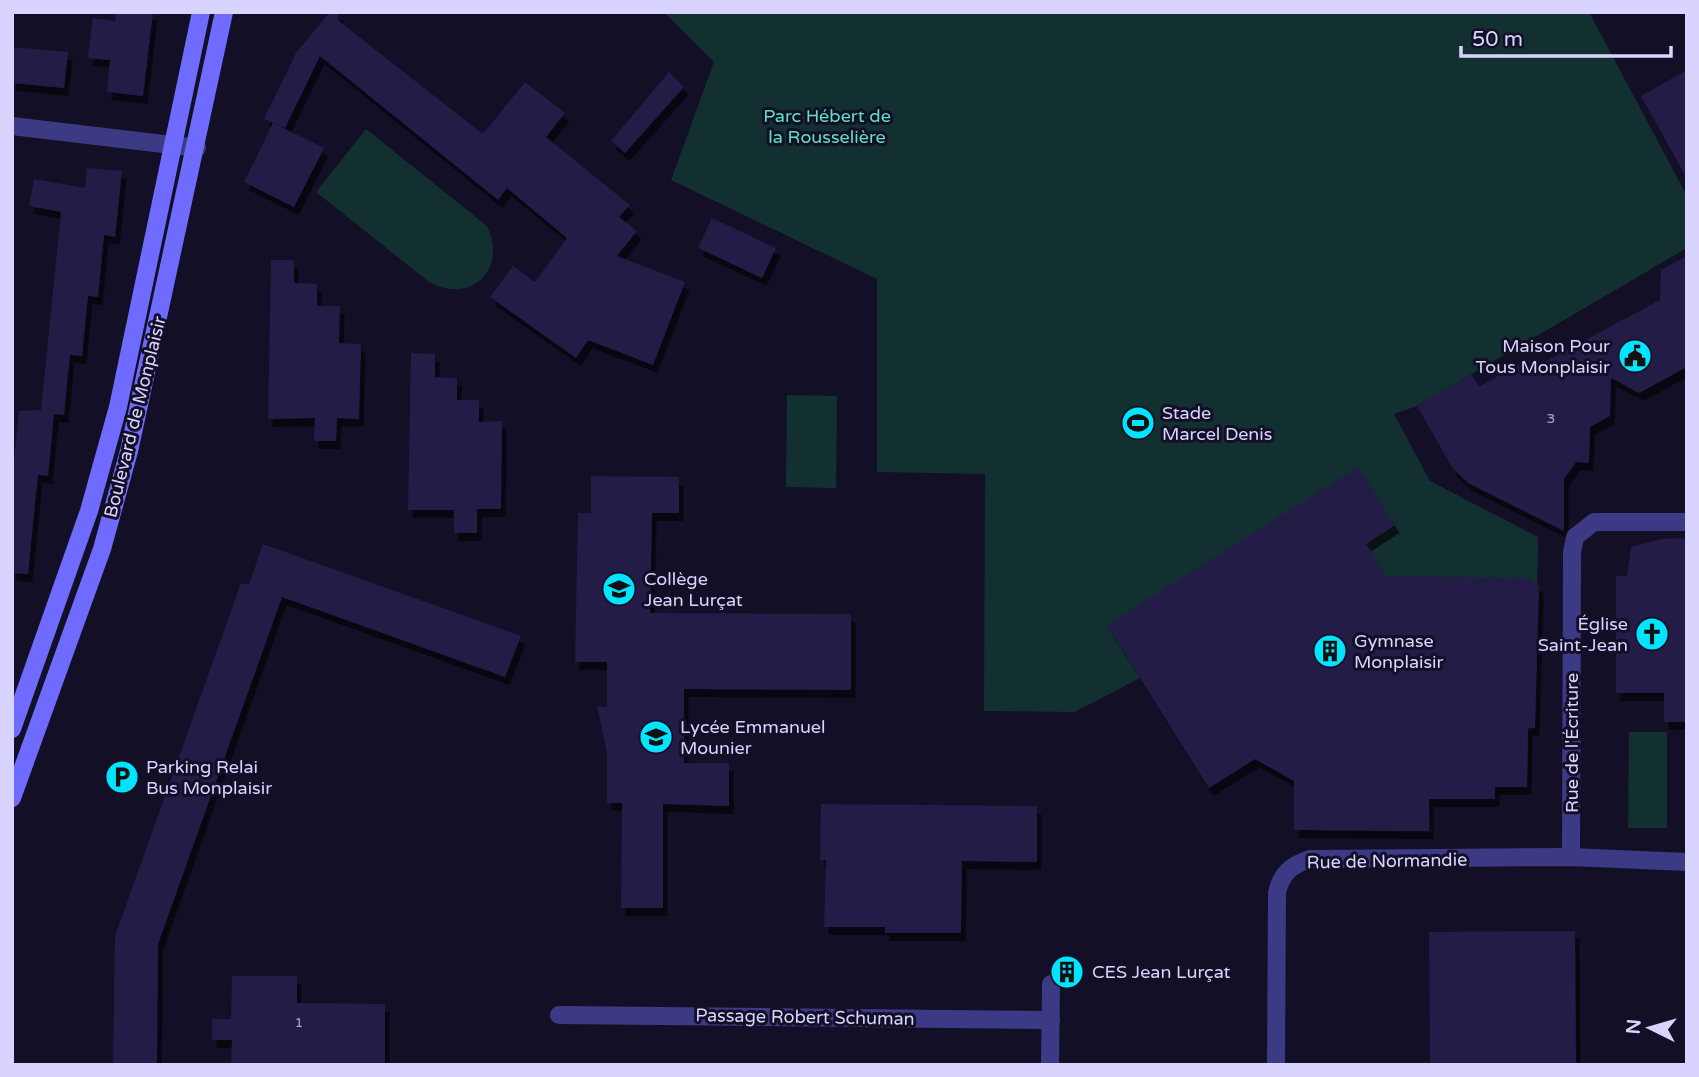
<svg xmlns="http://www.w3.org/2000/svg" width="1699" height="1077" font-family="'Varela Round',sans-serif">
<style>
.green{fill:#12302f}
.building{fill:#241b47;filter:url(#shadow)}
.lines{fill:none;stroke-linecap:round;stroke-linejoin:round}
.minor{stroke:#3d3a85;stroke-width:18}
.secondary{stroke:#6f6bff;stroke-width:18}
.labels{text-anchor:middle;dominant-baseline:central;stroke-width:6;stroke-linejoin:round;paint-order:stroke}
.number-label{font-size:14px;fill:#aca6d1}
.park-label{font-size:18px;fill:#5fe0c0;stroke:#130f26}
.poi-label{font-size:18px;fill:#d9d4ff;stroke:#130f26;text-anchor:start}
.street-label{font-size:18px;fill:#d9d4ff;stroke:#130f26}
</style>
<defs>
<filter id="shadow"><feDropShadow dx="4.5" dy="8" stdDeviation="0" flood-color="#0009"/></filter>
</defs>
<rect width="100%" height="100%" fill="#130f26"/>
<!-- green -->
<g class="green">
<path d="M 664,12 L 1589,12 L 1687,196 L 1687,248 L 1417,406 L 1394,414 L 1430,481 L 1538,537 L 1535,728 L 1528,732 L 1527,787 L 1495,787 L 1495,799 L 1429,799 L 1432,832 L 1294,830 L 1294,781 L 1255,759 L 1209,788 L 1140,678 L 1075,712 L 984,711 L 985,474 L 877,472 L 877,279 L 671,180 L 714,62 Z"/>
<path d="M 366,129 L 487,226 C 508,269 471,305 429,282 L 316,192 Z"/>
<path d="M 787,395 L 837,396 L 836,488 L 786,487 Z"/>
<path d="M 1629,732 L 1667,732 L 1667,828 L 1628,828 Z"/>
</g>
<!-- building -->
<g class="building">
<path d="M 116,12 L 153,12 L 143,96 L 107,92 L 110,60 L 88,58 L 93,18 L 115,21 Z"/>
<path d="M 330,12 L 340,12 L 337,19 L 350,30 L 483,134 L 525,82 L 565,113 L 546,137 L 630,205 L 619,217 L 637,231 L 617,256 L 685,282 L 653,365 L 588,340 L 576,358 L 490,297 L 513,266 L 535,282 L 567,238 L 507,188 L 498,200 L 320,56 L 285,128 L 264,119 L 296,53 Z"/>
<path d="M 12,47 L 68,52 L 64,88 L 12,83 Z"/>
<path d="M 1687,70 L 1687,179 L 1641,96 Z"/>
<path d="M 669,72 L 684,87 L 625,153 L 611,141 Z"/>
<path d="M 273,123 L 324,148 L 294,207 L 244,182 Z"/>
<path d="M 87,168 L 122,171 L 115,237 L 104,235 L 98,297 L 88,296 L 82,356 L 70,355 L 64,415 L 54,414 L 48,476 L 38,475 L 28,574 L 12,573 L 12,481 L 19,411 L 41,410 L 61,212 L 29,206 L 34,179 L 85,188 Z"/>
<path d="M 712,218 L 776,248 L 762,278 L 698,248 Z"/>
<path d="M 1687,256 L 1687,367 L 1639,393 L 1611,378 L 1610,416 L 1590,427 L 1589,463 L 1576,462 L 1564,479 L 1564,531 L 1468,483 L 1453,469 L 1417,406 L 1471,374 L 1479,387 L 1526,360 L 1537,366 L 1660,300 L 1661,270 Z"/>
<path d="M 271,260 L 294,260 L 294,283 L 317,284 L 317,306 L 340,306 L 339,343 L 361,344 L 359,419 L 337,418 L 336,441 L 314,441 L 315,418 L 268,419 Z"/>
<path d="M 411,353 L 435,354 L 435,377 L 457,378 L 457,400 L 479,400 L 479,422 L 502,421 L 501,509 L 477,509 L 477,533 L 454,533 L 454,510 L 408,510 Z"/>
<path d="M 1358,467 L 1395,525 L 1366,544 L 1386,576 L 1528,578 L 1539,586 L 1535,728 L 1528,728 L 1527,787 L 1495,787 L 1495,799 L 1429,799 L 1429,831 L 1294,830 L 1294,781 L 1255,759 L 1209,788 L 1107,625 Z"/>
<path d="M 591,476 L 679,477 L 679,513 L 652,513 L 650,613 L 851,614 L 851,690 L 684,689 L 684,763 L 729,763 L 729,806 L 663,804 L 663,908 L 621,908 L 622,803 L 607,803 L 607,753 L 597,706 L 607,707 L 607,662 L 575,662 L 578,513 L 591,513 Z"/>
<path d="M 1687,538 L 1687,722 L 1664,722 L 1664,693 L 1616,693 L 1616,576 L 1627,576 L 1631,547 L 1662,539 Z"/>
<path d="M 263,544 L 521,636 L 505,677 L 282,597 L 158,944 L 157,1065 L 113,1065 L 115,936 L 241,583 L 249,585 Z"/>
<path d="M 821,804 L 1037,806 L 1037,862 L 962,861 L 961,933 L 885,933 L 885,927 L 824,927 L 826,860 L 820,860 Z"/>
<path d="M 1575,931 L 1576,1065 L 1430,1065 L 1429,932 Z"/>
<path d="M 232,976 L 297,976 L 297,1003 L 385,1004 L 385,1065 L 231,1065 L 232,1040 L 212,1040 L 212,1019 L 231,1019 Z"/>
</g>
<g class="lines">
<!-- minor -->
<g class="minor">
<path d="M 12,126 L 197,148"/>
<path d="M 1571,857 L 1572,553 L 1575,537 L 1594,522 L 1687,522"/>
<path d="M 559,1015 L 1051,1020"/>
<path d="M 1050,1065 L 1051,984"/>
<path d="M 1276,1065 L 1277,893 C 1281,874 1291,865 1310,859 L 1571,857 L 1687,862"/>
</g>
<!-- secondary -->
<g class="secondary">
<path d="M 12,729 L 89,511 L 118,407 L 201,12"/>
<path d="M 12,798 L 102,549 L 129,451 L 224,12"/>
</g>
</g>
<!-- icons -->
<defs>
<symbol id="civic-disc" viewBox="-11 -11 22 22"><circle r="9.5" fill="#00e5ff" stroke="#130f26"/><path d="M-.6-6.5H3V-4.5H.6V-3L4-1V1h2V6H-6V1h2V-1L-.6-3ZM-1.2 2.5V6h2.4V2.5Z" fill="#111"/></symbol>
<symbol id="stadium-disc" viewBox="-11 -11 22 22"><circle r="9.5" fill="#00e5ff" stroke="#130f26"/><path d="M0-5a6.5 5 0 1 0 0 10a6.5 5 0 1 0 0-10ZM-3.5-1.8h7v3.6h-7Z" fill="#111"/></symbol>
<symbol id="school-disc" viewBox="-11 -11 22 22"><circle r="9.5" fill="#00e5ff" stroke="#130f26"/><path d="M0-5L7-2L0 1L-7-2ZM-4 1L0 2.5L4 1V4Q0 6-4 4Z" fill="#111"/></symbol>
<symbol id="church-disc" viewBox="-11 -11 22 22"><circle r="9.5" fill="#00e5ff" stroke="#130f26"/><path d="M-1.2-6h2.4v3.5h3.3v2.4h-3.3V6h-2.4V-.1h-3.3v-2.4h3.3Z" fill="#111"/></symbol>
<symbol id="building-disc" viewBox="-11 -11 22 22"><circle r="9.5" fill="#00e5ff" stroke="#130f26"/><path d="M-4-6H4V6H1V3H-1V6H-4ZM-2.5-4.3h1.7v1.8h-1.7ZM.8-4.3h1.7v1.8H.8ZM-2.5-1h1.7V.8h-1.7ZM.8-1h1.7V.8H.8Z" fill="#111"/></symbol>
<symbol id="parking-disc" viewBox="-11 -11 22 22"><circle r="9.5" fill="#00e5ff" stroke="#130f26"/><path d="M-3.5-5.5H1a3.5 3.5 0 0 1 0 7H-1V5.5H-3.5ZM-1-3.4V-.6H.8a1.4 1.4 0 0 0 0-2.8Z" fill="#111"/></symbol>
</defs>
<g fill-rule="evenodd">
<use href="#civic-disc" x="1616" y="337" width="38" height="38"/>
<use href="#stadium-disc" x="1119" y="404" width="38" height="38"/>
<use href="#school-disc" x="600" y="570" width="38" height="38"/>
<use href="#church-disc" x="1633" y="615" width="38" height="38"/>
<use href="#building-disc" x="1311" y="632" width="38" height="38"/>
<use href="#school-disc" x="637" y="718" width="38" height="38"/>
<use href="#parking-disc" x="103" y="758" width="38" height="38"/>
<use href="#building-disc" x="1048" y="953" width="38" height="38"/>
</g>
<g class="labels">
<!-- number labels -->
<g class="number-label">
<text x="1551" y="418">3</text>
<text x="299" y="1022">1</text>
</g>
<!-- park labels -->
<g class="park-label">
<text x="827" y="116">Parc Hébert de<tspan x="827" dy="21">la Rousselière</tspan></text>
</g>
<!-- poi labels -->
<g class="poi-label">
<text x="1610" y="346" text-anchor="end">Maison Pour<tspan x="1610" dy="21">Tous Monplaisir</tspan></text>
<text x="1162" y="413">Stade<tspan x="1162" dy="21">Marcel Denis</tspan></text>
<text x="644" y="579">Collège<tspan x="644" dy="21">Jean Lurçat</tspan></text>
<text x="1628" y="624" text-anchor="end">Église<tspan x="1628" dy="21">Saint-Jean</tspan></text>
<text x="1354" y="641">Gymnase<tspan x="1354" dy="21">Monplaisir</tspan></text>
<text x="680" y="727">Lycée Emmanuel<tspan x="680" dy="21">Mounier</tspan></text>
<text x="146" y="767">Parking Relai<tspan x="146" dy="21">Bus Monplaisir</tspan></text>
<text x="1092" y="972">CES Jean Lurçat</text>
</g>
<!-- street labels -->
<g class="street-label">
<text transform="translate(135 417) rotate(-76)">Boulevard de Monplaisir</text>
<text transform="translate(1572 743) rotate(-90)">Rue de l'Écriture</text>
<text transform="translate(1387 861) rotate(-1)">Rue de Normandie</text>
<text transform="translate(805 1017) rotate(1)">Passage Robert Schuman</text>
</g>
</g>
<!-- border -->
<rect width="1699" height="1077" fill="none" stroke="#d9d4ff" stroke-width="28"/>
<!-- north arrow -->
<g transform="translate(1650 1028) rotate(275)" stroke="#130f26" stroke-width="5" paint-order="stroke">
<path d="M0-5L12 26L0 18L-12 26Z" fill="#d9d4ff"/>
<text y="-10" font-size="19" font-weight="bold" text-anchor="middle" fill="#d9d4ff">N</text>
</g>
<!-- scale -->
<path d="M1461 46v10h210v-10" fill="none" stroke="#d9d4ff" stroke-width="3.5"/>
<text x="1472" y="46" font-size="21" fill="#d9d4ff" stroke="#130f26" stroke-width="5" paint-order="stroke">50 m</text>
</svg>
